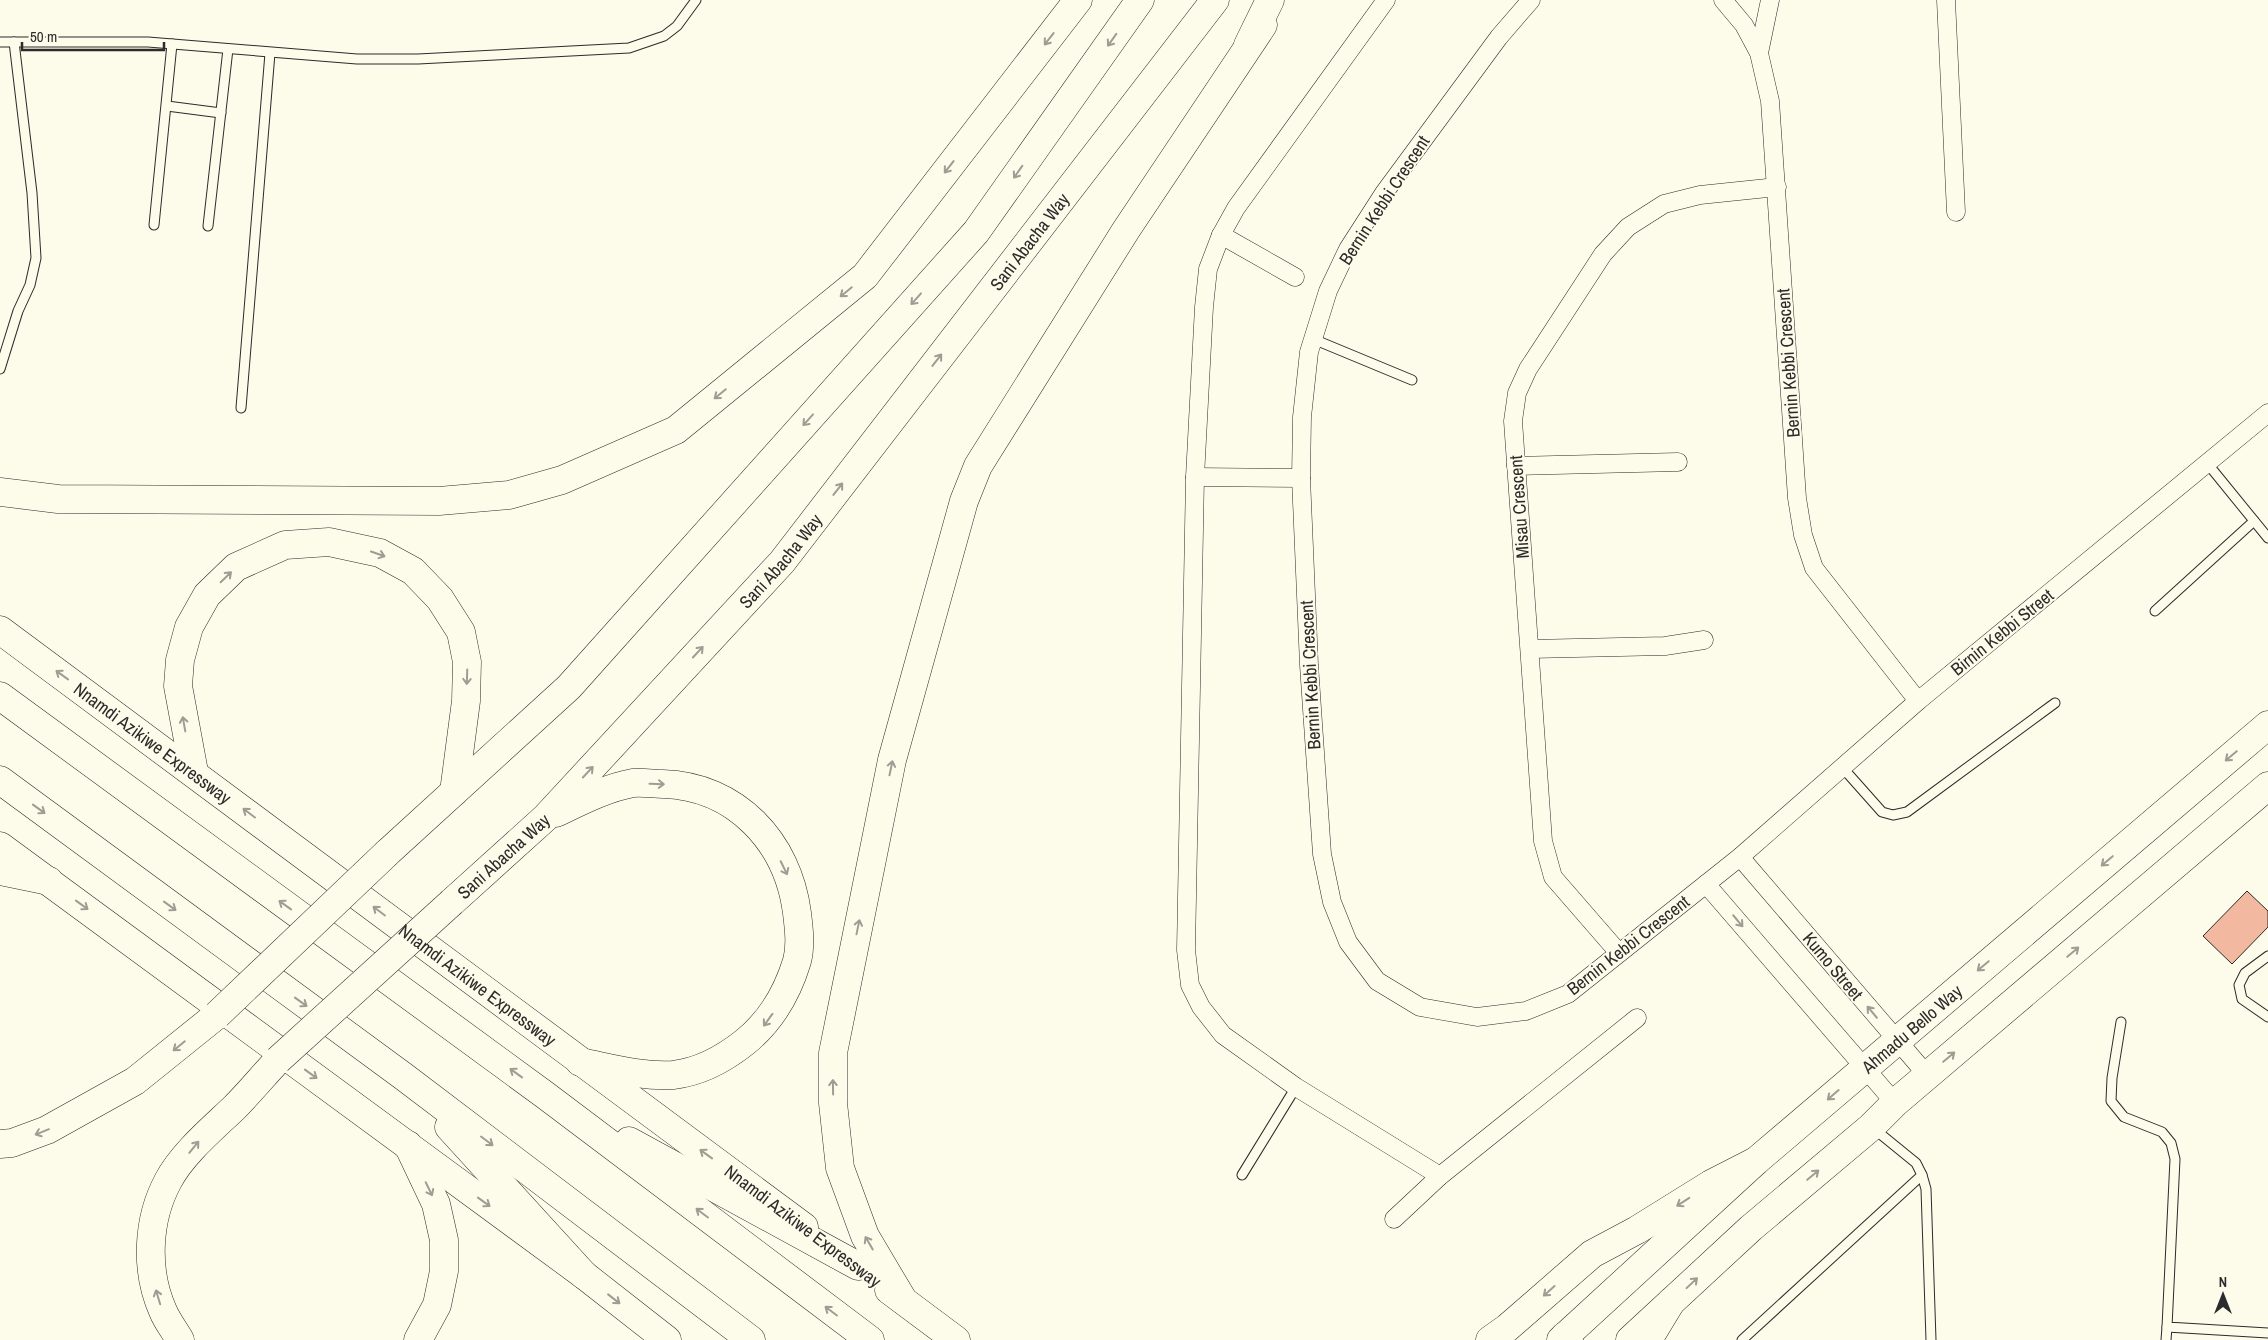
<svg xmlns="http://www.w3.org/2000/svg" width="2268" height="1340" font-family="'Archivo Narrow',sans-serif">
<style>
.building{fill:#f2b8a0;stroke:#2b2b2b}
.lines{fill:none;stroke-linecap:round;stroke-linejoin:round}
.service-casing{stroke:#2b2b2b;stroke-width:11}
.minor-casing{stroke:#2b2b2b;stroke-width:19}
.primary-casing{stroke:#2b2b2b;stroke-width:29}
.trunk-casing{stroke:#2b2b2b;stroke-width:29}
.motorway-casing{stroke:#2b2b2b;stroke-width:29}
.service{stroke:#fdfbea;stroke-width:9}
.minor{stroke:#fdfbea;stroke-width:18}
.primary{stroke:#fdfbea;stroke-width:28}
.trunk{stroke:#fdfbea;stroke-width:28}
.motorway{stroke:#fdfbea;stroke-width:28}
.motorway-bridge-casing{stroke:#2b2b2b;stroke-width:29;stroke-linecap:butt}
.motorway-bridge{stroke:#fdfbea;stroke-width:28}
.oneway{stroke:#9e9d94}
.labels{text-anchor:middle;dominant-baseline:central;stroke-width:4;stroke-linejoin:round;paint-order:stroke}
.street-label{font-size:18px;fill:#2b2b2b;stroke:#fdfbea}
</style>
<rect width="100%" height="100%" fill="#fdfbea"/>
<!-- building -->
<path class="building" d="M 2247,891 L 2268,911 L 2268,927 L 2232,964 L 2203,936 Z"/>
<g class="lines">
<defs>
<g id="service">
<path d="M 0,42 L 148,42 L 357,59 L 418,59 L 629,48 L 664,36 L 677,26 L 696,0"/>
<path d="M 167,106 L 221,113"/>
<path d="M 154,225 L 172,44"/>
<path d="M 208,226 L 228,49"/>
<path d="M 1313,339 L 1412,380"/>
<path d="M 0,369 L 18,311 L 30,285 L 36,258 L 32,193 L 14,42"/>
<path d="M 241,408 L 270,53"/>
<path d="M 2207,463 L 2268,538"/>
<path d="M 2155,611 L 2254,521"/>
<path d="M 1842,767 L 1882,812 L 1893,815 L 1907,812 L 2055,703"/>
<path d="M 2268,956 L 2245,973 L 2239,985 L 2242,999 L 2268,1017"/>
<path d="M 2121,1022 L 2112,1078 L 2111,1101 L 2124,1117 L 2162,1132 L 2171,1143 L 2175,1159 L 2167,1327 L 2268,1333"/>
<path d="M 1873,1128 L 1916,1163 L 1922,1175 L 1926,1189 L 1931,1340"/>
<path d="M 1242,1175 L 1296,1087"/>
<path d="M 1742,1340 L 1922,1175"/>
<path d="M 2166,1340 L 2167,1327"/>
</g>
<g id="minor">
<path d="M 1386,0 L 1236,208 L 1221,235 L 1208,269 L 1204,307 L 1195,477 L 1186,950 L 1190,985 L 1201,1007 L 1223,1035 L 1296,1087 L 1440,1176"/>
<path d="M 1531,0 L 1499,37 L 1384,193 L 1348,249 L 1328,291 L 1309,352 L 1302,417 L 1301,478 L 1309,665 L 1322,854 L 1332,902 L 1348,942 L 1377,981 L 1420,1007 L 1477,1017 L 1526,1011 L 1568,994 L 1740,857 L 1918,701 L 2268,413"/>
<path d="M 1723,0 L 1744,25 L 1759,53 L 1770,101 L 1797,498 L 1803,535 L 1814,568 L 1918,701"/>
<path d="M 1946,0 L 1956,212"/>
<path d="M 1759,53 L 1770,0"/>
<path d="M 1221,235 L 1295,277"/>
<path d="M 1516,466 L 1678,462"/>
<path d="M 1195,477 L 1301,478"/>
<path d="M 1530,649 L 1665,646 L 1704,640"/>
<path d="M 1740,857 L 1927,1075"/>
<path d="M 1706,884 L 1895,1103"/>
<path d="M 1619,953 L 1553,877 L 1543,841 L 1513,421 L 1517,393 L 1528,369 L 1603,254 L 1628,227 L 1664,204 L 1700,195 L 1777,187"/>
<path d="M 1394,1219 L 1440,1176 L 1637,1018"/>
</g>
<g id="primary">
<path id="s1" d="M 1561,1340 L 1756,1161 L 2268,725"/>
<path d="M 1630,1340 L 1751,1228 L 1871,1127 L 1895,1103 L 2268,786"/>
</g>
<g id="trunk">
<path d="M 0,492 L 58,499 L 439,501 L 509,495 L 562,480 L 676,430 L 865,276 L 1078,0"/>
<path id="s2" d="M 0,630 C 269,827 535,1029 804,1227"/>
<path d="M 0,846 L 584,1275 L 667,1340"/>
<path d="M 889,1290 L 956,1340"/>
<path d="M 903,1300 L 865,1236 L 840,1168 L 833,1103 L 833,1053 L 892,760 L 964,501 L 978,466 L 1126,230 L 1263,25"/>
<path d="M 1565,1336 L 1569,1340"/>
<path d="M 1490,1340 L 1507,1328 L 1592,1254 L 1637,1230 L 1711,1184 L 1756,1161"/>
<path d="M 1648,1340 L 1671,1302"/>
</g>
<g id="motorway">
<path d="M 1248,45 L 1270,0"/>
<path d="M 0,696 L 545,1095 L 870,1340"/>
<path d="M 194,772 L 178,686 L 180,660 L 189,627 L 207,595 L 236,567 L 285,545 L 329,542 L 380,553 L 413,571 L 440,599 L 461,632 L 467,662 L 466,701 L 454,792"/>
<path d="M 0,780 L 403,1076 L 751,1340"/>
<path d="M 556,813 C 581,801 606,788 633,783 C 643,782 654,784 663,784 C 736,786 788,842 797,913 C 799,929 801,946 797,961 C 787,994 771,1021 745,1042 C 725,1058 699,1072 673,1075 C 642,1077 611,1068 580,1062"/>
<path d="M 387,853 L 569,687 L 976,232 L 1140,0"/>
<path d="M 0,871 L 49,881"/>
<path id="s3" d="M 452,902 L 545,818 L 782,562 L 1215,0"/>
<path d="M 449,1127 L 584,1275"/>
<path d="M 629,1141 L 858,1266"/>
<path d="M 0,1144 L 12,1143 L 47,1130 L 135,1081 L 217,1015"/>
<path d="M 408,1145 L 436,1204 L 444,1240 L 444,1271 L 437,1305 L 418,1340"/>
<path d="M 180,1340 C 175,1331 167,1321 163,1311 C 145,1271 147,1220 168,1181 C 182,1154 212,1129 234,1108 C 249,1093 263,1076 278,1060"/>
</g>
</defs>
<!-- service casing -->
<use href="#service" class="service-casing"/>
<!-- minor casing -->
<use href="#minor" class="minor-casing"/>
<!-- primary casing -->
<use href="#primary" class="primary-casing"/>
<!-- trunk casing -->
<use href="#trunk" class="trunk-casing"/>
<!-- motorway casing -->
<use href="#motorway" class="motorway-casing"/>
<!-- service -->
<use href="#service" class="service"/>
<!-- minor -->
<use href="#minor" class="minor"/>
<!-- primary -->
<use href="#primary" class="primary"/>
<!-- trunk -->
<use href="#trunk" class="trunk"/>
<!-- motorway -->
<use href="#motorway" class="motorway"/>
<defs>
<g id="motorway-bridge">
<path d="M 217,1015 L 387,853"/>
<path d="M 278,1060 L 452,902"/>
</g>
</defs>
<!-- motorway-bridge casing -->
<use href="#motorway-bridge" class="motorway-bridge-casing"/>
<!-- motorway-bridge -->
<use href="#motorway-bridge" class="motorway-bridge"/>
</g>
<!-- one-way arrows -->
<defs><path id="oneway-shaft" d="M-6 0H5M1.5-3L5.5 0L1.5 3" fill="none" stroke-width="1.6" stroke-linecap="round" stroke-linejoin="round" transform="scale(1.25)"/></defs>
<g class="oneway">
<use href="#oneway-shaft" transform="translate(1049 39) rotate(128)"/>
<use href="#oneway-shaft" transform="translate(1112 40) rotate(125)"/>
<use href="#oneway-shaft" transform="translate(949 167) rotate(128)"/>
<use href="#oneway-shaft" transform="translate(1018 172) rotate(125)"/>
<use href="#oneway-shaft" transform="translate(846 292) rotate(141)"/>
<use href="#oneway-shaft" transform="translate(916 299) rotate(132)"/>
<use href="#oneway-shaft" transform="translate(937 360) rotate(-52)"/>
<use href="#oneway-shaft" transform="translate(720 394) rotate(141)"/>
<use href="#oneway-shaft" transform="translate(808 420) rotate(132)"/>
<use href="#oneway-shaft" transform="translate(838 489) rotate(-52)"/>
<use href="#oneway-shaft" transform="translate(378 554) rotate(19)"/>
<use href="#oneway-shaft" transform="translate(226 577) rotate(-44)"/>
<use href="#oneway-shaft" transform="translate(698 652) rotate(-47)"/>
<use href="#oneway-shaft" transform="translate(62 675) rotate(-144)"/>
<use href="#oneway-shaft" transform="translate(467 677) rotate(92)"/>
<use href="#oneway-shaft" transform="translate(184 724) rotate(-100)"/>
<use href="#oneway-shaft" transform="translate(2231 756) rotate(140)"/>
<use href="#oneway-shaft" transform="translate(891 768) rotate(-78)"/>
<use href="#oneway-shaft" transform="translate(588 772) rotate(-47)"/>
<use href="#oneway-shaft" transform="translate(657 784) rotate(2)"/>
<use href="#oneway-shaft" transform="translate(39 809) rotate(36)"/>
<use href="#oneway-shaft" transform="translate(249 813) rotate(-143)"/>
<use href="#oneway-shaft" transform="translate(2107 861) rotate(140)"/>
<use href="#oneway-shaft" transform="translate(784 868) rotate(64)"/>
<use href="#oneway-shaft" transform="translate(82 905) rotate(36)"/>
<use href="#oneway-shaft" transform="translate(285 905) rotate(-144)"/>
<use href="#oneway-shaft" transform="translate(170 906) rotate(36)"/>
<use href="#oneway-shaft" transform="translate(379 911) rotate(-143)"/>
<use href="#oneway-shaft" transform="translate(1738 921) rotate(50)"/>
<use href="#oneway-shaft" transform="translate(858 927) rotate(-78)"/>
<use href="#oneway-shaft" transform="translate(2073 952) rotate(-40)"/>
<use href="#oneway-shaft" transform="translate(1983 966) rotate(140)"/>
<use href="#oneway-shaft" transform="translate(301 1002) rotate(36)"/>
<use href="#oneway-shaft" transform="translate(1872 1012) rotate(-130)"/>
<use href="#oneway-shaft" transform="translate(768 1020) rotate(126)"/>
<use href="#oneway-shaft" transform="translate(179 1046) rotate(141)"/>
<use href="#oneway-shaft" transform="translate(1949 1057) rotate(-40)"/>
<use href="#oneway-shaft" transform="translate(516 1073) rotate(-144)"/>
<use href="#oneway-shaft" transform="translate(311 1074) rotate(36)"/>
<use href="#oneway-shaft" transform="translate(833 1087) rotate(-91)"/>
<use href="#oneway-shaft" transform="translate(1833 1095) rotate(139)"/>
<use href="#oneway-shaft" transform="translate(42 1132) rotate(158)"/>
<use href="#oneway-shaft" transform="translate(487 1141) rotate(37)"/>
<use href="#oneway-shaft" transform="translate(194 1147) rotate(-51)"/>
<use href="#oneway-shaft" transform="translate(706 1154) rotate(-144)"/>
<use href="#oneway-shaft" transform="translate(1813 1175) rotate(-40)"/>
<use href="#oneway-shaft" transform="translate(429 1189) rotate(64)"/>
<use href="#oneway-shaft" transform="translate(484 1202) rotate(36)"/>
<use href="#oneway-shaft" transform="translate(1683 1202) rotate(147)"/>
<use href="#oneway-shaft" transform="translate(702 1213) rotate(-143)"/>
<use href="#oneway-shaft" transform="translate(869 1243) rotate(-120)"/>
<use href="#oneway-shaft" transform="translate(1692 1283) rotate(-43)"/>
<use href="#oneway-shaft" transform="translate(1549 1291) rotate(138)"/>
<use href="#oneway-shaft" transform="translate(158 1297) rotate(-107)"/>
<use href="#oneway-shaft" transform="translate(614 1299) rotate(38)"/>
<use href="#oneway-shaft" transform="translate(831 1311) rotate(-143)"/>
</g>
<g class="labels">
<!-- street labels -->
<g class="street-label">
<text transform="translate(1384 200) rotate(-57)">Bernin Kebbi Crescent</text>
<text stroke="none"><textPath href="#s3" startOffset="879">Sani Abacha Way</textPath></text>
<text transform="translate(1788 363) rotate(-94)">Bernin Kebbi Crescent</text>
<text transform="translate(1519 507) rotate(-94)">Misau Crescent</text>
<text stroke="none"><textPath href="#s3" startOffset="474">Sani Abacha Way</textPath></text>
<text transform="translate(2002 632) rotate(-39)">Birnin Kebbi Street</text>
<text transform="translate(1310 675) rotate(-93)">Bernin Kebbi Crescent</text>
<text stroke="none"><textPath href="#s2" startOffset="190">Nnamdi Azikiwe Expressway</textPath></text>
<text stroke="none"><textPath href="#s3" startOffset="69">Sani Abacha Way</textPath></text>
<text transform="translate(1628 945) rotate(-38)">Bernin Kebbi Crescent</text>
<text transform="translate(1833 966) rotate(50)">Kumo Street</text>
<text stroke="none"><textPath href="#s2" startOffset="595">Nnamdi Azikiwe Expressway</textPath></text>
<text stroke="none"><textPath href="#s1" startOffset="469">Ahmadu Bello Way</textPath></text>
<text transform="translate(803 1226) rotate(37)">Nnamdi Azikiwe Expressway</text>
</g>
</g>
<!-- north arrow -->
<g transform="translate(2223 1295)" stroke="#fdfbea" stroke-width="4" paint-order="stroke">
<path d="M0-4L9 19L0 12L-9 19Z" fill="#2b2b2b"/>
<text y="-8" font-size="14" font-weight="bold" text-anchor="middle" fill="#2b2b2b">N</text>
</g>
<!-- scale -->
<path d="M22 42v8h142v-8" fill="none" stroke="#2b2b2b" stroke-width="2.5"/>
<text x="30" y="42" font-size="15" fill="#2b2b2b" stroke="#fdfbea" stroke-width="4" paint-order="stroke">50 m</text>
</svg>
